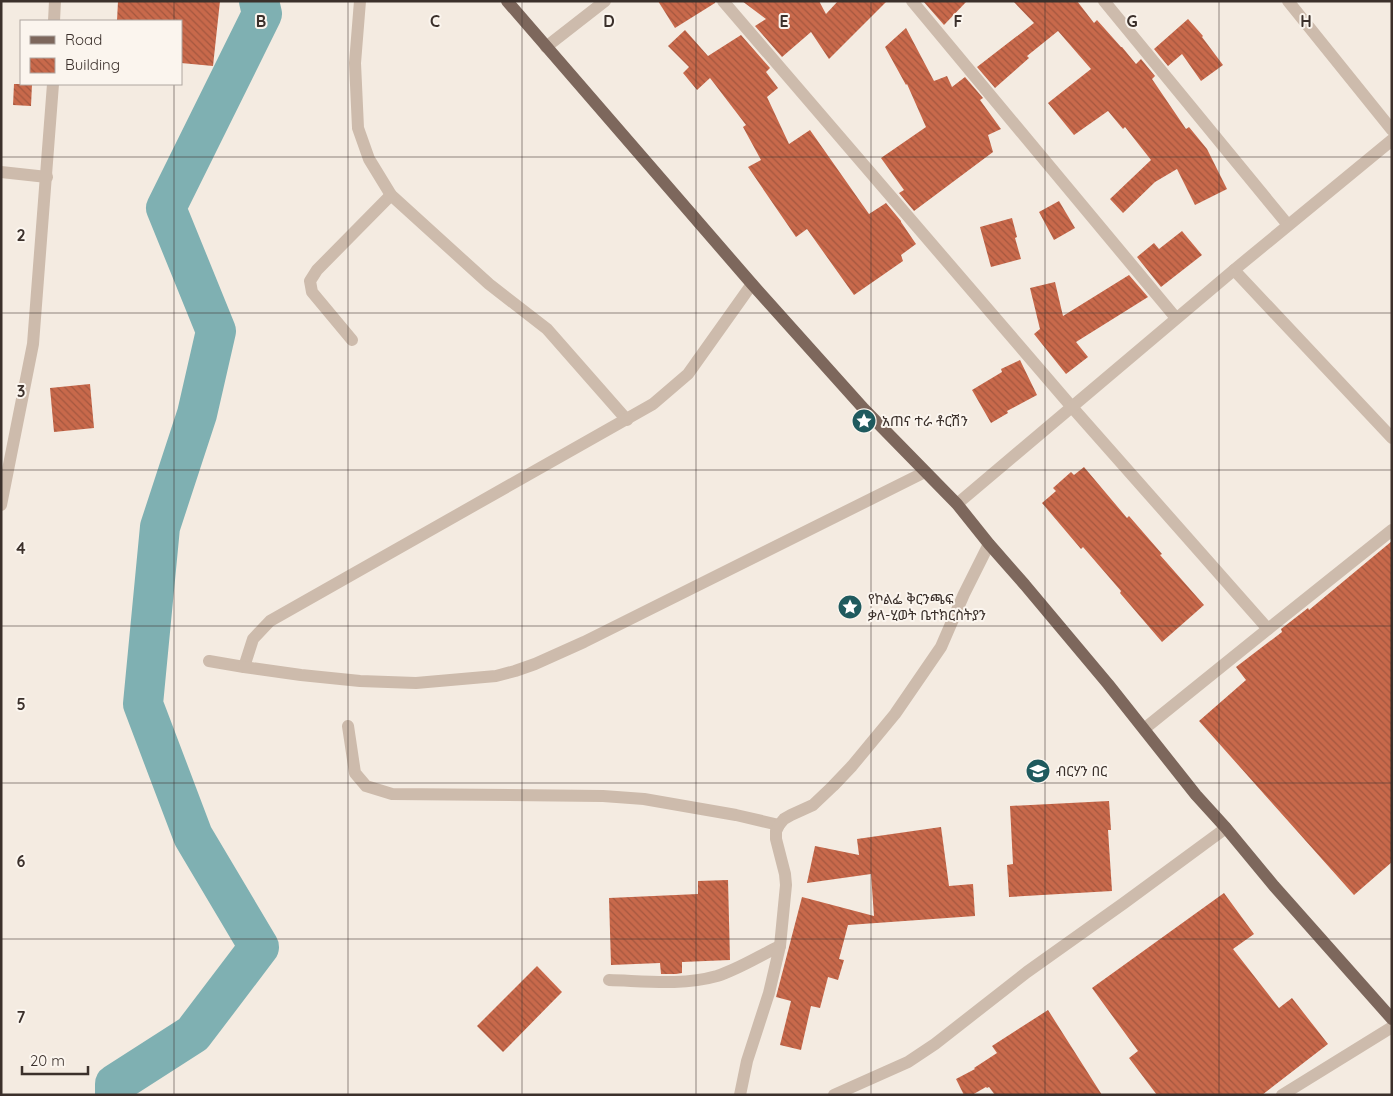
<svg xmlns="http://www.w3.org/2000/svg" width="1393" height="1096" font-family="Quicksand,'Noto Sans Ethiopic',sans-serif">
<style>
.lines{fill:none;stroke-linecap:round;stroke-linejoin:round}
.river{stroke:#7fb0b2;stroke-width:40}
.building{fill:url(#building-back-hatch)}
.minor{stroke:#cdbbac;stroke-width:12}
.major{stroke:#7d675c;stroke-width:12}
.grid{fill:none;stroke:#3b302b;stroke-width:1;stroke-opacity:0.55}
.labels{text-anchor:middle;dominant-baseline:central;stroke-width:4;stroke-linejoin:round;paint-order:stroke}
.poi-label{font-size:14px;fill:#3b302b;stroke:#fbf5ee;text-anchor:start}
.grid-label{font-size:16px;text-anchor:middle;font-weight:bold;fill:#3b302b;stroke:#fbf5ee;stroke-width:4;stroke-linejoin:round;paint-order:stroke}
</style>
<defs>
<pattern id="building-back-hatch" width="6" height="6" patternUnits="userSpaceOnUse" patternTransform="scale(1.25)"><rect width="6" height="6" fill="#c8694b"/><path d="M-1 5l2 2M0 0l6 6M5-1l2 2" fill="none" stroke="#a4573f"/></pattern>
</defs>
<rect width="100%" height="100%" fill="#f4ebe1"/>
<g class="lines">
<!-- river -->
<path class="river" d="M 115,1095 L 115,1084 L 193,1034 L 259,947 L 193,836 L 143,704 L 160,527 L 197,414 L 216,331 L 166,208 L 262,14 L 259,1"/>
</g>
<!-- building -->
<g class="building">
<path d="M 118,1 L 220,1 L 213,66 L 181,63 L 181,21 L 117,21 Z"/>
<path d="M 658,1 L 715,1 L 715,3 L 675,28 Z"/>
<path d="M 742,1 L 819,1 L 826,14 L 838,1 L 887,1 L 829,59 L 811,32 L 782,57 L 755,26 L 766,19 Z"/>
<path d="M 923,1 L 967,1 L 944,25 Z"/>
<path d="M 1013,1 L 1077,1 L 1094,23 L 1097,20 L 1121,47 L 1122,47 L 1136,64 L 1141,59 L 1155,76 L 1152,79 L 1186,129 L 1189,127 L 1207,149 L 1227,189 L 1195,205 L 1177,169 L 1155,182 L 1123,213 L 1110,199 L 1151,160 L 1125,127 L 1123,129 L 1108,111 L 1074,135 L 1048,103 L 1091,69 L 1058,31 L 1027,56 L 1029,58 L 995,88 L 977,67 L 1034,23 Z"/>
<path d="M 1188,19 L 1203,36 L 1202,37 L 1223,65 L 1201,81 L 1182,54 L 1168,66 L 1154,49 Z"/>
<path d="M 906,28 L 934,81 L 947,76 L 952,87 L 965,77 L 983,98 L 980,100 L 1001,129 L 988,135 L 993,152 L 914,211 L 899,193 L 904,190 L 881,158 L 926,127 L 907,84 L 906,85 L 885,47 Z"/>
<path d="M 685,30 L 708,56 L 741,35 L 770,68 L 766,72 L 778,88 L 767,97 L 789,144 L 810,130 L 869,214 L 886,203 L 901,221 L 901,222 L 916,244 L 901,255 L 903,261 L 854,295 L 807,229 L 796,237 L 748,167 L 761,160 L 743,127 L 746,125 L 710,78 L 697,90 L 683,73 L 689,67 L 668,46 Z"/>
<path d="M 14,84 L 32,84 L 31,106 L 13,105 Z"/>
<path d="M 1059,201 L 1075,228 L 1054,240 L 1039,212 Z"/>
<path d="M 1012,218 L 1017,237 L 1015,238 L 1021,259 L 991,267 L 980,227 Z"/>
<path d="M 1182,231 L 1202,255 L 1161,287 L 1137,257 L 1154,243 L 1159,249 Z"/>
<path d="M 1129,275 L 1148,297 L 1076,342 L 1088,357 L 1066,374 L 1034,334 L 1040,329 L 1030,288 L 1055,282 L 1063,316 Z"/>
<path d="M 1020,360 L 1037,395 L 1007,411 L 1008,413 L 991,423 L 972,390 L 1002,372 L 1001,369 Z"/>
<path d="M 90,384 L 94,428 L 54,432 L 50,388 Z"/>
<path d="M 1084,467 L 1127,518 L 1129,516 L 1162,554 L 1160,555 L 1204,605 L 1162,642 L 1120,593 L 1121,591 L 1083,547 L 1081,549 L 1042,503 L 1056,491 L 1053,488 L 1071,472 L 1074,475 Z"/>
<path d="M 1392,541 L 1392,862 L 1354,895 L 1199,721 L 1246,680 L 1236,667 L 1282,632 L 1281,629 L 1308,608 L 1309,610 Z"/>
<path d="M 1109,801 L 1111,830 L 1108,830 L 1112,891 L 1009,897 L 1007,865 L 1013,864 L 1010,806 Z"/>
<path d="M 941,827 L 949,886 L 973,884 L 975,916 L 848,925 L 839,959 L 844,960 L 838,980 L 828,977 L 820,1008 L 811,1006 L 801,1050 L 780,1045 L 791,1001 L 776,997 L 802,897 L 874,916 L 871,874 L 807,883 L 815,846 L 859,855 L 857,839 Z"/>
<path d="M 728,880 L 730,960 L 682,962 L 682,973 L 676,974 L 661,974 L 660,963 L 611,965 L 609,898 L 698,894 L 698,881 Z"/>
<path d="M 1224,893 L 1254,934 L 1233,949 L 1279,1008 L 1292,998 L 1328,1044 L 1262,1095 L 1157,1095 L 1129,1058 L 1138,1051 L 1092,988 Z"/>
<path d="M 537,966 L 562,992 L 503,1052 L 477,1026 Z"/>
<path d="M 1048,1010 L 1102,1095 L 995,1095 L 989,1087 L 987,1088 L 986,1087 L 972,1095 L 964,1095 L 956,1079 L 975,1069 L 974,1068 L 997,1053 L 992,1046 Z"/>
</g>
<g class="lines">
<!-- minor -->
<g class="minor">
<path d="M 360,1 L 355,63 L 358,128 L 369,159 L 391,195 L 489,284 L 547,329 L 627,420"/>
<path d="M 723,1 L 1071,406 L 1268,629"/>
<path d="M 912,1 L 1176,318"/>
<path d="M 1104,1 L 1288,225"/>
<path d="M 1288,1 L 1392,130"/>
<path d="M 54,21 L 55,1"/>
<path d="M 546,47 L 605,1"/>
<path d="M 1,172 L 47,177"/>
<path d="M 1234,270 L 1392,438"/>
<path d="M 352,340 L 312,292 L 310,281 L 317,270 L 391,195"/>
<path d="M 957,504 L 1234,270 L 1392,140"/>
<path d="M 1,505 L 33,344 L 53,84"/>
<path d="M 209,661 L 244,667 L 253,639 L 270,621 L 653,404 L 688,374 L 752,284"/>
<path d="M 244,667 L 301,675 L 360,681 L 416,683 L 496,676 L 515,671 L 535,664 L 584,642 L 925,472"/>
<path d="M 348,726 L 355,773 L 366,786 L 392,794 L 603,796 L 644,799 L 736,815 L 779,825"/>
<path d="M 1144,729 L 1268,629 L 1392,530"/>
<path d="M 609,980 C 644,981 682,986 717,976 C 739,969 759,956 780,946"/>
<path d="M 740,1095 L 747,1061 L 769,993 L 780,946 L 786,885 L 785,874 L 776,839 L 776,831 L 779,825 L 784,819 L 791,815 L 813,805 L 833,786 L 852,766 L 895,714 L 941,647 L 964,594 L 989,544"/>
<path d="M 834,1095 L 908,1062 L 935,1044 L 1027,972 L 1124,903 L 1226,828"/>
<path d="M 1282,1095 L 1392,1027"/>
</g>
<!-- major -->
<path class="major" d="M 507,1 L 752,284 L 864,409 L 957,504 L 989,544 L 1025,585 L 1108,684 L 1196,795 L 1226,828 L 1274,886 L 1392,1019"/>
</g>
<!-- grid -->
<path class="grid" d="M 174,1 L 174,21M 348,1 L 348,1095M 522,1 L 522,1095M 696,1 L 696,1095M 871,1 L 871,1095M 1045,1 L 1045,1095M 1219,1 L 1219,1095M 174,84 L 174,1095M 1,157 L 1392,157M 1,313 L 1392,313M 1,470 L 1392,470M 1,626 L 1392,626M 1,783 L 1392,783M 1,939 L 1392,939"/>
<!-- icons -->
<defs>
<symbol id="sight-disc" viewBox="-11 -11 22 22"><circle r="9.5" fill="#1f5a5e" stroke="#fbf5ee"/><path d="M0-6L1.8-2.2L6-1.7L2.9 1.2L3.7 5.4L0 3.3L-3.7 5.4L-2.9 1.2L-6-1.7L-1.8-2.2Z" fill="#fff"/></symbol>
<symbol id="school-disc" viewBox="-11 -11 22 22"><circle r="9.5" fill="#1f5a5e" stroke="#fbf5ee"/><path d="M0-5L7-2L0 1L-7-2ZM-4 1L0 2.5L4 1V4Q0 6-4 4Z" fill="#fff"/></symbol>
</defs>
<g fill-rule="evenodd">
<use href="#sight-disc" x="850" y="407" width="28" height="28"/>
<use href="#sight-disc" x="836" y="593" width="28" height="28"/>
<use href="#school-disc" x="1024" y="757" width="28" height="28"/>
</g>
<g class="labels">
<!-- poi labels -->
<g class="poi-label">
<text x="882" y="421">አጠና ተራ ቶርሽን</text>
<text x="868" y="599">የኮልፌ ቅርንጫፍ<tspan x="868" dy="16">ቃለ-ሂወት ቤተክርስትያን</tspan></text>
<text x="1056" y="771">ብርሃን በር</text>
</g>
</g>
<g class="grid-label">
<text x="261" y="27">B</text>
<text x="435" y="27">C</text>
<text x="609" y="27">D</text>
<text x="784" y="27">E</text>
<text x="958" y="27">F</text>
<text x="1132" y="27">G</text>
<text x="1306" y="27">H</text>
<text x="21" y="241">2</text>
<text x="21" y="397">3</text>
<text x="21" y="554">4</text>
<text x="21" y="710">5</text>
<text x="21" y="867">6</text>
<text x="21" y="1023">7</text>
</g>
<!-- border -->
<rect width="1393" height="1096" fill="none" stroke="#3b302b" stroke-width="5"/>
<!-- legend -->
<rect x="20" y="20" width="162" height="65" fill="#fbf5ee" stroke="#aea6a0"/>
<rect x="30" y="36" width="25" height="8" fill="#7d675c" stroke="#aea6a0"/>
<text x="65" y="45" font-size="15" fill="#3b302b">Road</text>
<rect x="30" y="58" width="25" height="15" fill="url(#building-back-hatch)" stroke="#aea6a0"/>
<text x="65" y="70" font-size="15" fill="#3b302b">Building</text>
<!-- scale -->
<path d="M22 1066v8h66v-8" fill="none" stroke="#3b302b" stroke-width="2.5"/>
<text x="30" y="1066" font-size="15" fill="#3b302b" stroke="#fbf5ee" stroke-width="4" paint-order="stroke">20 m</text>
</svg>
